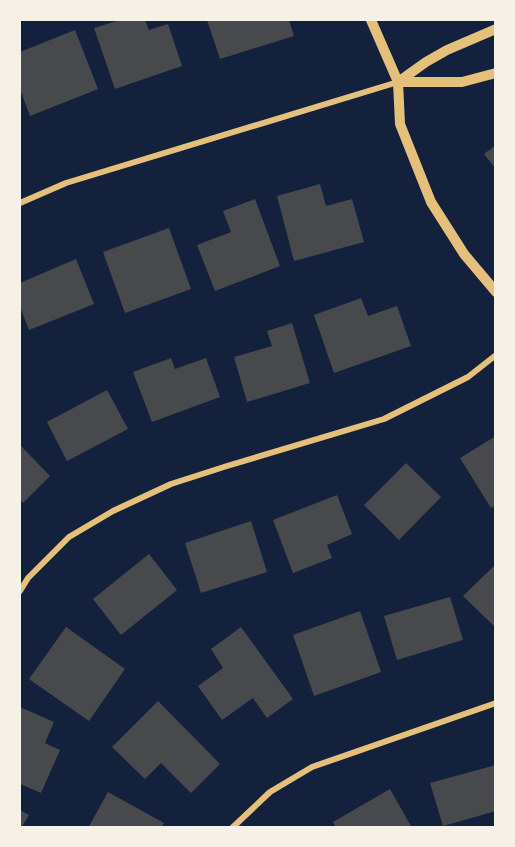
<svg xmlns="http://www.w3.org/2000/svg" width="515" height="847" font-family="Montserrat,sans-serif">
<style>
.building{fill:#48494c}
.lines{fill:none;stroke-linecap:round;stroke-linejoin:round}
.minor{stroke:#e5c07b;stroke-width:6}
.tertiary{stroke:#e5c07b;stroke-width:10}
</style>
<rect width="100%" height="100%" fill="#14213d"/>
<!-- building -->
<g class="building">
<path d="M 120,20 L 145,20 L 149,30 L 168,24 L 182,66 L 115,89 L 94,28 Z"/>
<path d="M 207,20 L 289,20 L 294,36 L 220,59 Z"/>
<path d="M 75,30 L 98,89 L 30,116 L 20,89 L 20,52 Z"/>
<path d="M 496,145 L 496,169 L 484,154 Z"/>
<path d="M 320,184 L 326,206 L 352,199 L 364,242 L 294,261 L 277,196 Z"/>
<path d="M 255,199 L 280,266 L 215,291 L 197,245 L 231,232 L 223,211 Z"/>
<path d="M 169,228 L 191,289 L 125,313 L 103,252 Z"/>
<path d="M 76,259 L 94,304 L 29,330 L 20,307 L 20,283 Z"/>
<path d="M 361,298 L 368,316 L 397,306 L 411,346 L 334,373 L 314,315 Z"/>
<path d="M 292,323 L 310,383 L 247,402 L 234,357 L 272,346 L 267,331 Z"/>
<path d="M 171,358 L 175,369 L 206,358 L 220,397 L 152,422 L 133,372 Z"/>
<path d="M 107,390 L 128,429 L 67,461 L 47,422 Z"/>
<path d="M 496,436 L 496,505 L 491,508 L 460,458 Z"/>
<path d="M 20,445 L 50,476 L 23,503 L 20,499 Z"/>
<path d="M 406,463 L 441,497 L 399,540 L 364,505 Z"/>
<path d="M 337,495 L 352,534 L 327,545 L 332,558 L 293,573 L 273,520 Z"/>
<path d="M 251,521 L 267,572 L 201,593 L 185,543 Z"/>
<path d="M 149,554 L 177,590 L 121,635 L 93,599 Z"/>
<path d="M 496,564 L 496,628 L 463,596 Z"/>
<path d="M 450,597 L 463,640 L 397,660 L 384,616 Z"/>
<path d="M 360,611 L 381,672 L 314,696 L 293,635 Z"/>
<path d="M 66,627 L 125,669 L 89,721 L 29,679 Z"/>
<path d="M 241,627 L 293,699 L 267,718 L 253,698 L 222,720 L 198,686 L 223,668 L 211,649 Z"/>
<path d="M 158,701 L 220,764 L 191,793 L 161,763 L 145,779 L 112,747 Z"/>
<path d="M 20,707 L 54,722 L 45,743 L 60,750 L 41,793 L 20,784 Z"/>
<path d="M 496,765 L 496,811 L 443,826 L 430,783 Z"/>
<path d="M 390,789 L 412,828 L 336,828 L 333,822 Z"/>
<path d="M 108,792 L 164,823 L 161,828 L 88,828 Z"/>
<path d="M 20,810 L 29,815 L 21,828 L 20,828 Z"/>
</g>
<g class="lines">
<!-- minor -->
<g class="minor">
<path d="M 20,203 L 66,183 L 398,82"/>
<path d="M 20,591 L 28,578 L 69,537 L 113,511 L 171,484 L 227,466 L 384,419 L 468,377 L 496,355"/>
<path d="M 232,828 L 270,792 L 312,767 L 496,703"/>
</g>
<!-- tertiary -->
<g class="tertiary">
<path d="M 371,20 L 398,82 L 400,124 L 431,202 L 464,254 L 496,292"/>
<path d="M 398,82 L 426,62 L 447,50 L 496,29"/>
<path d="M 398,82 L 462,82 L 496,73"/>
</g>
</g>
<!-- border -->
<rect width="515" height="847" fill="none" stroke="#f6f1e7" stroke-width="42"/>
</svg>
